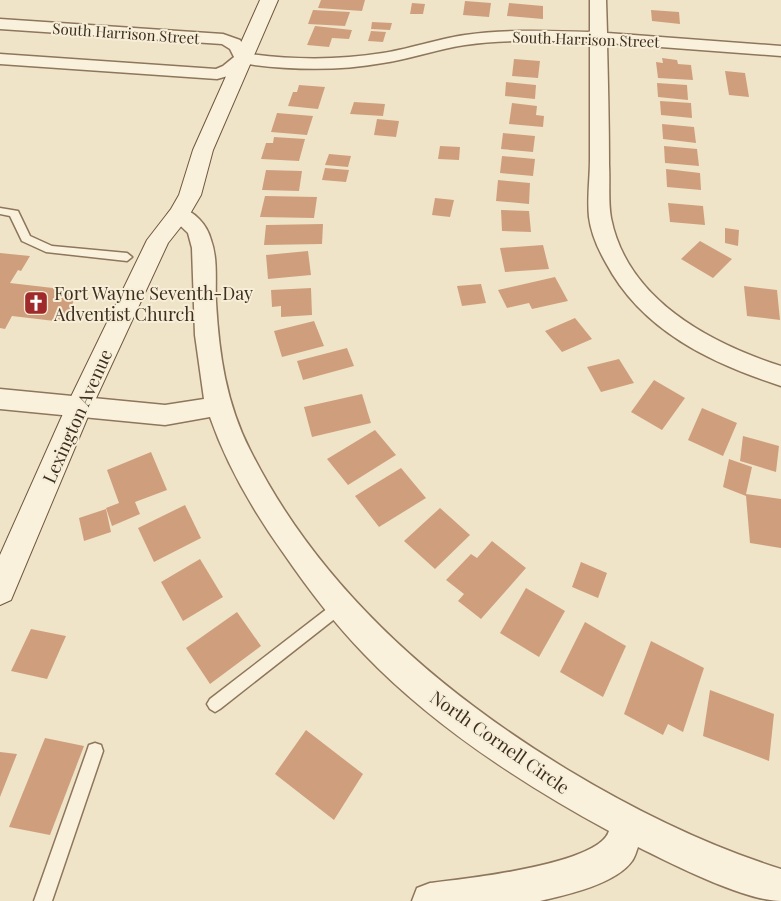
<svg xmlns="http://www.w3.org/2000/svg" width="781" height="901" font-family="'Playfair Display',serif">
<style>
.building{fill:#cf9f7d}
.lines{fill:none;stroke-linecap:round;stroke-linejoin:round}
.lane-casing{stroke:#8d765c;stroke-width:3}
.street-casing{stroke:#8d765c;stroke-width:3}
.secondary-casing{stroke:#6f573f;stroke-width:2}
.lane{fill:#faf1dc;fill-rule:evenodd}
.street{fill:#faf1dc;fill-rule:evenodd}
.secondary{fill:#faf1dc;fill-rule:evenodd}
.labels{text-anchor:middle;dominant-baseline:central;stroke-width:4;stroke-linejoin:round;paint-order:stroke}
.far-street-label{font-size:15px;fill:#3d2e20;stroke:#f7eed8}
.poi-label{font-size:18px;fill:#3d2e20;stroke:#f7eed8;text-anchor:start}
.street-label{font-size:18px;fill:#3d2e20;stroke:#f7eed8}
</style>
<rect width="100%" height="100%" fill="#f0e4c8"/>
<!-- building -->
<g class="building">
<path d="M 321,0 L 365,0 L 362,11 L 318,8 Z"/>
<path d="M 465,1 L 491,3 L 489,17 L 463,15 Z"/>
<path d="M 412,3 L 425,4 L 423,14 L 410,14 Z"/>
<path d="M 509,3 L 543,6 L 543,19 L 507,16 Z"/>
<path d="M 313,10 L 350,12 L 345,26 L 308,24 Z"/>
<path d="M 651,10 L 679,12 L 680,24 L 652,21 Z"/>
<path d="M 372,22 L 392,23 L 390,30 L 371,29 Z"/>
<path d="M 315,26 L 352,30 L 349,39 L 332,38 L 329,47 L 307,45 Z"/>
<path d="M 371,31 L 386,32 L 383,42 L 368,41 Z"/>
<path d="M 662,58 L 677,60 L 678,64 L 691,65 L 693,80 L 658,78 L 656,62 L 663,63 Z"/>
<path d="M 514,59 L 540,61 L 538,78 L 512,76 Z"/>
<path d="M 725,71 L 745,73 L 749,97 L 729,95 Z"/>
<path d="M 506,82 L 536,85 L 535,99 L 505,96 Z"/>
<path d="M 657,83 L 687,85 L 688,100 L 658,97 Z"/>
<path d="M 299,85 L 325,87 L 318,109 L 288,106 L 293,92 L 297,92 Z"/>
<path d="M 660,101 L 691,103 L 692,118 L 661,115 Z"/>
<path d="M 354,102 L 385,104 L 383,116 L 350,114 Z"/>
<path d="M 512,103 L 537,106 L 536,115 L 544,116 L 543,127 L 509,124 Z"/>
<path d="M 277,113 L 313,116 L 307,135 L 271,132 Z"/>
<path d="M 377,119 L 399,121 L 396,137 L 374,135 Z"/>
<path d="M 662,124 L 694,127 L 696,143 L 663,139 Z"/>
<path d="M 503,133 L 535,136 L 533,152 L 501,149 Z"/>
<path d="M 274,137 L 305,139 L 299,161 L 261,159 L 266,143 L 273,143 Z"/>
<path d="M 440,146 L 460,147 L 459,160 L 438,159 Z"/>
<path d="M 664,146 L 697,149 L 699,166 L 665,163 Z"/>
<path d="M 329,154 L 351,156 L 348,167 L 325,165 Z"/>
<path d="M 502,156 L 535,159 L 533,176 L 500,173 Z"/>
<path d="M 325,168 L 349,170 L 346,182 L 322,180 Z"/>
<path d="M 666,169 L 700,173 L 701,190 L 667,187 Z"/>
<path d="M 266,170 L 302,171 L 299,191 L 262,190 Z"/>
<path d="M 498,180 L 530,183 L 529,204 L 496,201 Z"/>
<path d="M 265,196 L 317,197 L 314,218 L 260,217 Z"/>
<path d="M 435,198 L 454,200 L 450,217 L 432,215 Z"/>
<path d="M 668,203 L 703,206 L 705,225 L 670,222 Z"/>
<path d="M 501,210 L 529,211 L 531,232 L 502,231 Z"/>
<path d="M 323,224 L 322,244 L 264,245 L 266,225 Z"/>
<path d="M 725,228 L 739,230 L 738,246 L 725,243 Z"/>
<path d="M 700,241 L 732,259 L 713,278 L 681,259 Z"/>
<path d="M 543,245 L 549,269 L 505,272 L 500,248 Z"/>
<path d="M 308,251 L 311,275 L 268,279 L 266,255 Z"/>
<path d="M 0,253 L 30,256 L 21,271 L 18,270 L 10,283 L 79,291 L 63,322 L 12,316 L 5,329 L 0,328 Z"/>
<path d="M 555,277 L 568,301 L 532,309 L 529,303 L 507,308 L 498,290 Z"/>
<path d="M 481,284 L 486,303 L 462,306 L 457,286 Z"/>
<path d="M 744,286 L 777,290 L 780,320 L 747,316 Z"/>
<path d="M 311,288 L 312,315 L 281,317 L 281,306 L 272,307 L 271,290 Z"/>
<path d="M 575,318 L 592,339 L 562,352 L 545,331 Z"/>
<path d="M 314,321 L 324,346 L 282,357 L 274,331 Z"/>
<path d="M 347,348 L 354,366 L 303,380 L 297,361 Z"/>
<path d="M 619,359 L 634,383 L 601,392 L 587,367 Z"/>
<path d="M 654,380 L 685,398 L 662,430 L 631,412 Z"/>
<path d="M 362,394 L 371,423 L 312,437 L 304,407 Z"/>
<path d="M 702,408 L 737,423 L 723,456 L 688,440 Z"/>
<path d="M 375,430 L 396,455 L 348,485 L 327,459 Z"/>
<path d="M 743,436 L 779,446 L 776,472 L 740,461 Z"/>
<path d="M 151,452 L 167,490 L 135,502 L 140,514 L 112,526 L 106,508 L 119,503 L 107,470 Z"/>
<path d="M 729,459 L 752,467 L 746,494 L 781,499 L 781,548 L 750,543 L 746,496 L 723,487 Z"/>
<path d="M 401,468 L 426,498 L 379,527 L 355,496 Z"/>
<path d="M 185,505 L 201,538 L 154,562 L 138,528 Z"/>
<path d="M 440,508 L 470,535 L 435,569 L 404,541 Z"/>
<path d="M 106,509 L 111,532 L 84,541 L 79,518 Z"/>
<path d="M 492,541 L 526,568 L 481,619 L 458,601 L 464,594 L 446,580 L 471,554 L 477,558 Z"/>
<path d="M 200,559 L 223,597 L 183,621 L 161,582 Z"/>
<path d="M 581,562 L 607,573 L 598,598 L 572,587 Z"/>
<path d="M 526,588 L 565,611 L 539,657 L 500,633 Z"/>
<path d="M 237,612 L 261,646 L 210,684 L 186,648 Z"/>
<path d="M 585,622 L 626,646 L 603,697 L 560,672 Z"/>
<path d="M 31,629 L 66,636 L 47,679 L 11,671 Z"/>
<path d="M 651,641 L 704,668 L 683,732 L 668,724 L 663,735 L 624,714 Z"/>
<path d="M 710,690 L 774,714 L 769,761 L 703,736 Z"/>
<path d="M 306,730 L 363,774 L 334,820 L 275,774 Z"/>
<path d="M 45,738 L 84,746 L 50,835 L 9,827 Z"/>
<path d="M 0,752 L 17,754 L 0,797 Z"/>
</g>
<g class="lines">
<defs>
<g id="lane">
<path d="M 0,208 L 18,211 L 30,236 L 52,246 L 127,253 L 132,257 L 127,261 L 46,252 L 22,241 L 10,216 L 0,214 Z"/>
<path d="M 341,598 L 346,600 L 348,605 L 346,610 L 220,709 L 215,712 L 210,709 L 207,704 L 210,699 Z"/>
<path d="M 95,743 L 101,745 L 103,751 L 52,901 L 34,901 L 87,751 L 89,745 Z"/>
</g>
<g id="street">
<path d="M 590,0 L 606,0 L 607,33 L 781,46 L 781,56 L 607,43 C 608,84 609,124 609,165 C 610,182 608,202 611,218 C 627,299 709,343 781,366 L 781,386 C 711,363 642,331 606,263 C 598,249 591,233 589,217 C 587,198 590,178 590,160 C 590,120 590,81 590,42 C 548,41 506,39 465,45 C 437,49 411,59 383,63 C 339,71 291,70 247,64 L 235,74 L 217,79 L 0,64 L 0,54 L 216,69 L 223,66 L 234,57 L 230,49 L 222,44 L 0,29 L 0,19 L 223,34 L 240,40 L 250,54 C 294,60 340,60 383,53 C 410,49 437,39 465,35 C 506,29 548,31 590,32 Z"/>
<path d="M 179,207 C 194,211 207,224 211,240 C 218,259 215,281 216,302 C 219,354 226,403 250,450 C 319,588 438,691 568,770 C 636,811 705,845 781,869 L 781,901 C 745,901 672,864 638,847 C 636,852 635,857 632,861 C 616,884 566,895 540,901 L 412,901 L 417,888 L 430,883 C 463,879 599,865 609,831 C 521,783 433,726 364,654 C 334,623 308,589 284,554 C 254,512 227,466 210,417 L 165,425 L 0,409 L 0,389 L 165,405 L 204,399 L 195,335 L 192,248 L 188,233 L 168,214 L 172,209 Z"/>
</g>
<path id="secondary" d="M 260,0 L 278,0 L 213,150 L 201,195 L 187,219 L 168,243 L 92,407 L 11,600 L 0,605 L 0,555 L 66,407 L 147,240 L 171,209 L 179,195 L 193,150 Z"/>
</defs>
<!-- lane casing -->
<use href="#lane" class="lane-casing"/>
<!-- street casing -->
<use href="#street" class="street-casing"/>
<!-- secondary casing -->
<use href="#secondary" class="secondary-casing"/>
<!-- lane -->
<use href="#lane" class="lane"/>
<!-- street -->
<use href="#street" class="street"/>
<!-- secondary -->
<use href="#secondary" class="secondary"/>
</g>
<!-- icons -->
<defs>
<symbol id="church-square" viewBox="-11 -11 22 22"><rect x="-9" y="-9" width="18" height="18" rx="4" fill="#9e2a2b" stroke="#f7eed8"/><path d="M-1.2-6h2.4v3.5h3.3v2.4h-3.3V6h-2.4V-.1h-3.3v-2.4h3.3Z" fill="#fff"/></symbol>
</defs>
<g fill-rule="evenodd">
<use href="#church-square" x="22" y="289" width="28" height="28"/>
</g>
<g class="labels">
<!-- far-street labels -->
<g class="far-street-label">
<text transform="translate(126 33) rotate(4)">South Harrison Street</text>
<text transform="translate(586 39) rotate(2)">South Harrison Street</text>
</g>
<!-- poi labels -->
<g class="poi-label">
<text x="54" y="293">Fort Wayne Seventh-Day<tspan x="54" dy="21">Adventist Church</tspan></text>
</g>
<!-- street labels -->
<g class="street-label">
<text transform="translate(77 416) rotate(-66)">Lexington Avenue</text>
<text transform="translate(500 742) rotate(35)">North Cornell Circle</text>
</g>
</g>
</svg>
